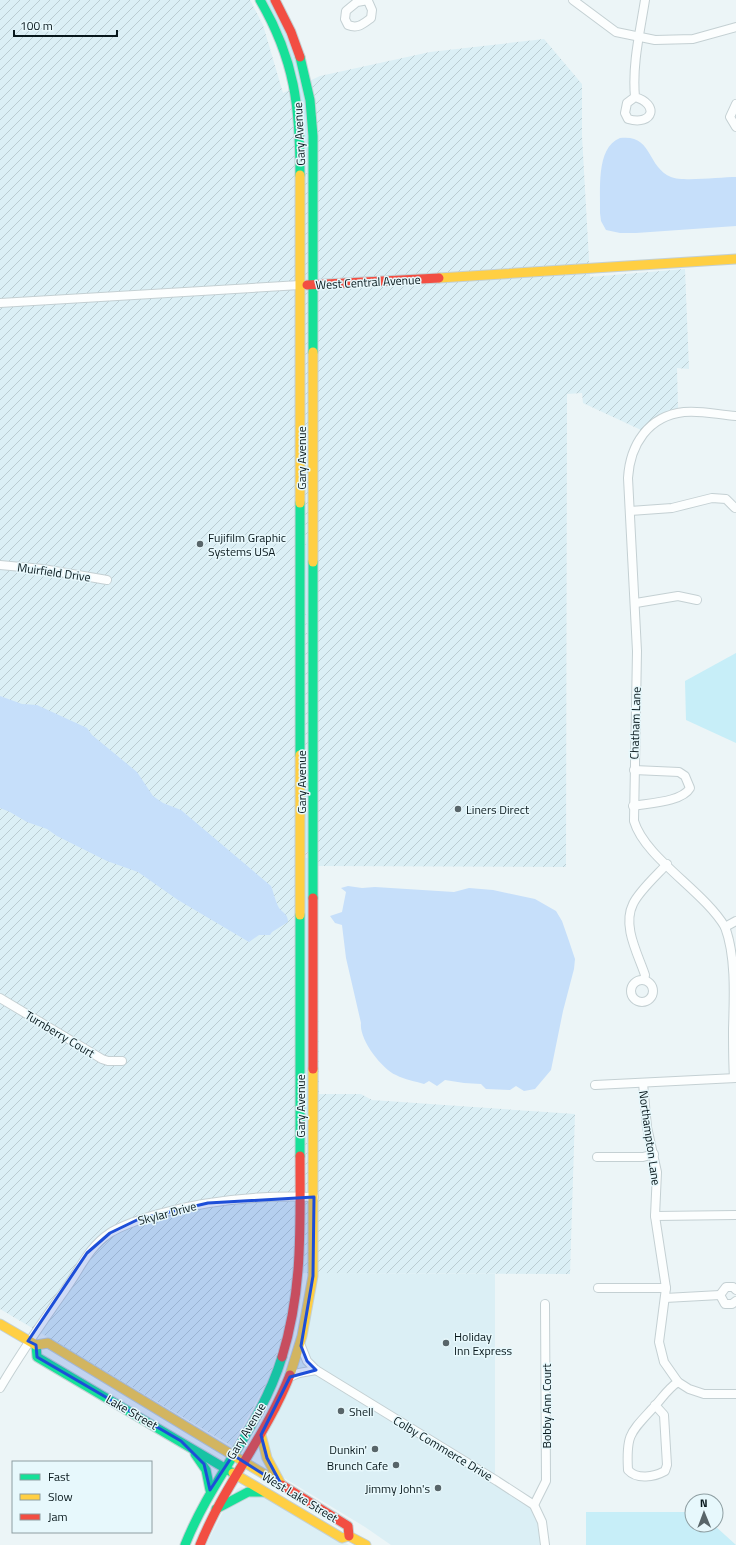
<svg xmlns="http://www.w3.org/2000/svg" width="736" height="1545" font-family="'Titillium Web',sans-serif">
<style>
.built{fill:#dbeff5}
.industrial{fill:url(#industrial-furrows)}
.green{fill:#c7eef8}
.water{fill:#c6dffa}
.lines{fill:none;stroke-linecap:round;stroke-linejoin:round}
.street-casing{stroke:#c4d0d3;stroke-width:10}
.fast-casing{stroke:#c4d0d3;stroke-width:11}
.slow-casing{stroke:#c4d0d3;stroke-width:11}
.jam-casing{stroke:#c4d0d3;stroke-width:11}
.street{stroke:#fcfefe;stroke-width:8}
.fast{stroke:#16e098;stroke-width:9}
.slow{stroke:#ffcf43;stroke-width:9}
.jam{stroke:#f24e42;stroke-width:9}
.marked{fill:#1d4ed8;fill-opacity:0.2;stroke:#1d4ed8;stroke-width:3;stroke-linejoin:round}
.poi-dot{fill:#586569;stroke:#e7f8fc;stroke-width:1.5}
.labels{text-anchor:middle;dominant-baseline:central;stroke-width:3;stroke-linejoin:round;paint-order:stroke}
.street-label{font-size:12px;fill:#08181c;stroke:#e7f8fc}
.poi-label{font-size:12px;fill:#08181c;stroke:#e7f8fc;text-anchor:start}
</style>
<defs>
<pattern id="industrial-furrows" width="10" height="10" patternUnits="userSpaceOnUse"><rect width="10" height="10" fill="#dbeff5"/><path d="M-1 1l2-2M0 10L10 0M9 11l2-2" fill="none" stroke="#baccd1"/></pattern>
</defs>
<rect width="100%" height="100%" fill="#ecf5f7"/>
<!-- built -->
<g class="built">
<path d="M 317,1273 L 495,1274 L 495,1482 L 532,1507 L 536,1513 L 544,1545 L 391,1545 L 365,1527 L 266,1467 L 260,1458 L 261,1450 L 268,1434 Z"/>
<path d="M 241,1487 L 253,1490 L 349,1545 L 206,1545 L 229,1500 L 237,1489 Z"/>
</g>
<!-- industrial -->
<path class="industrial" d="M 0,0 L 250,0 L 263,25 L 283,93 L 320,76 L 430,52 L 544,39 L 582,84 L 582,136 L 590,277 L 685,269 L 689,369 L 677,368 L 678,408 L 660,414 L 641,430 L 583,403 L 582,393 L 567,394 L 566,867 L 317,866 L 319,1094 L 361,1094 L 372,1100 L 575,1114 L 570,1274 L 294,1273 L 286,1324 L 269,1378 L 232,1446 L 0,1309 Z"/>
<!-- green -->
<g class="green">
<path d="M 265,0 L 270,0 C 291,36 303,78 308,120 C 311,143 308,167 308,191 L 304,116 Z"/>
<path d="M 308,535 L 308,641 C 306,612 300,562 308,535 Z"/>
<path d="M 736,653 L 736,743 L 686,720 L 685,681 Z"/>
<path d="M 308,759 L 309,852 L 305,852 L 305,774 Z"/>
<path d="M 305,858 L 309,858 L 308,1160 L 305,1106 Z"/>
<path d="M 586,1512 L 692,1512 L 692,1525 L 714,1525 L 736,1545 L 586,1545 Z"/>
</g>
<!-- water -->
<g class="water">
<path d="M 620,138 C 653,134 646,166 671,177 C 682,182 722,177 736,177 L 736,226 L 636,233 L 620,233 L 606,230 L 601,221 L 600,213 C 601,192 595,148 620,138 Z"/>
<path d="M 0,696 L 22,704 L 37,705 L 87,728 L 92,735 L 137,772 L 153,796 L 163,803 L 181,810 L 271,886 C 274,893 275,901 279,908 C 283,913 288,914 288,922 L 272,932 L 270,935 L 259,935 L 249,942 L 178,900 L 138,872 L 107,861 L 57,836 L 47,829 L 27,822 L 10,812 L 0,808 Z"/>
<path d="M 348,886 L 362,888 L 375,887 L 454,892 L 469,888 L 493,890 L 535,899 L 556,911 L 562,921 L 569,941 L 575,959 L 574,969 L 563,1011 L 551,1070 L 535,1089 L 524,1091 L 516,1086 L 510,1090 L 486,1089 L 481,1084 L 464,1083 L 445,1080 L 437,1086 L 429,1081 L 424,1084 C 415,1081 405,1080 396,1075 C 381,1068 359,1039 361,1023 L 346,958 L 342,925 L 335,923 L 330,916 L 342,912 L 346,892 L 341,888 Z"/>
</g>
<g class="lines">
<defs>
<g id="street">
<path d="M 573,0 L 616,32 L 655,40 L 693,39 L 736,27"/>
<path d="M 368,1 L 372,10 L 371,18 C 363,24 358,29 348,25 L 345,19 L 346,11 L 357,2 L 368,0"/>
<path d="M 635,97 C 659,104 654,126 628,119 L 625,113 L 627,103 L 635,97 C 632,64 640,32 645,0"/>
<path d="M 736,104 L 730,117 L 736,127"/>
<path d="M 0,303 L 300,285"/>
<path d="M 630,511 L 672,508 L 712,498 L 726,499 L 735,508"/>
<path d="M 0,565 L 43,569 L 107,580"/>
<path d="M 636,603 L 678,596 L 697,600"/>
<path d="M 633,806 C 649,803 682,802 690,788 L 685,776 L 679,772 L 634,770"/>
<path d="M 725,927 L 736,921"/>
<path d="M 644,980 L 645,975 C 638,954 622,926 633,904 C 639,891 657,875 667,864"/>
<circle cx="642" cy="991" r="11"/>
<path d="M 0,998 L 102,1059 L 108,1061 L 122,1061"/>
<path d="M 734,1078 C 733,1062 733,1046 733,1029 C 734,997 736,956 725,927 C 704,891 645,858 634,821 L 637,651 L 628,478 C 630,445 648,416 684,412 C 701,410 719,415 736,416"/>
<path d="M 643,1083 L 647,1127 L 657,1172 L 655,1216 L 666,1288 L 659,1342 L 664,1362 L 678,1382 L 689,1389 L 704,1394 L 736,1394"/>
<path d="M 595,1085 L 736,1078"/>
<path d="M 597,1157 L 643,1157 L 654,1154"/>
<path d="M 655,1216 L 736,1215"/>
<path d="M 598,1288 L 666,1288"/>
<path d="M 736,1290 L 733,1287 L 726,1287 L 720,1295 L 725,1304 L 732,1304 L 736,1301"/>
<path d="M 665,1298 L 720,1295"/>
<path d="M 301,1346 L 307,1361 L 316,1370 L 497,1481 L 534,1505 L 542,1522 L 545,1545"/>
<path d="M 290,1377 L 299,1373 L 316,1370"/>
<path d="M 0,1388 C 21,1352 43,1321 67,1287 C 81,1267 89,1247 110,1233 C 124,1224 142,1219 158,1214 C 209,1200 261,1195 314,1197"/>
<path d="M 655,1405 L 664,1415 L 667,1465 L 665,1471 C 654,1477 637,1480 628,1470 C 626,1435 630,1433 652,1409 C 661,1400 667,1389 678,1382"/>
<path d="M 534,1505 L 546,1481 L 545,1304"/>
</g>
<g id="fast">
<path d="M 260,0 C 295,60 300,107 300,175"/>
<path d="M 300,57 L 310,100 L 313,136 L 313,352"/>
<path d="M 300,503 L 300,755"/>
<path d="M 313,562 L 313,898"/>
<path d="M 300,915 L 300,1156"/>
<path d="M 36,1345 L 37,1357 L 233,1473"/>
<path d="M 195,1454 L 206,1470 L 210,1490"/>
<path d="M 216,1509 L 248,1492 L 264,1492"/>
<path d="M 185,1545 C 211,1479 261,1426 282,1357"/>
</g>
<g id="slow">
<path d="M 300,175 L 300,503"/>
<path d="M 439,278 L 736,259"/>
<path d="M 313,352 L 313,562"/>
<path d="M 300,755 L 300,915"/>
<path d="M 0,1324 L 36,1345 L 48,1343 L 282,1485"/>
<path d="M 290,1375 L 302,1336 L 313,1276 L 313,1069"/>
<path d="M 261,1435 L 267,1458 L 282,1486"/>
<path d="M 233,1473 L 342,1538 L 349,1536 L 366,1545"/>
</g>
<g id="jam">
<path d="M 275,0 L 291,32 L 300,57"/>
<path d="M 307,285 L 439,278"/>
<path d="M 313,898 L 313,1069"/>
<path d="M 282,1357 C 303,1289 300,1226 300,1156"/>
<path d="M 282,1485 L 348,1526 L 349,1536"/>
<path d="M 200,1545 C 224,1485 266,1436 290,1375"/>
</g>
</defs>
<!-- street casing -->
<use href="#street" class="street-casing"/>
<!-- fast casing -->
<use href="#fast" class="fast-casing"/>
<!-- slow casing -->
<use href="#slow" class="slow-casing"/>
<!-- jam casing -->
<use href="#jam" class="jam-casing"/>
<!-- street -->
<use href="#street" class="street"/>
<!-- fast -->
<use href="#fast" class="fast"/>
<!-- slow -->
<use href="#slow" class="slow"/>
<!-- jam -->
<use href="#jam" class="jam"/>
</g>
<!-- marked area -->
<path class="marked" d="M 314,1197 L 313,1276 L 301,1346 L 307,1361 L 316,1370 L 290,1377 L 261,1435 L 267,1458 L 282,1486 L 233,1455 L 210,1490 L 204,1464 L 181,1441 L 37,1357 L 36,1345 L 28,1341 L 87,1253 L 110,1233 L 139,1219 L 208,1203 Z"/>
<!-- markers -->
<g class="poi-dot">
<circle cx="200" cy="544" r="4"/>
<circle cx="458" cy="809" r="4"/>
<circle cx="446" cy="1343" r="4"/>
<circle cx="341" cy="1411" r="4"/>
<circle cx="375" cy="1449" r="4"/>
<circle cx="396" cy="1465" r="4"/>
<circle cx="438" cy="1488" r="4"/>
</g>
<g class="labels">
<!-- street labels -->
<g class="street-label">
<text transform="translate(299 134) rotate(-93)">Gary Avenue</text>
<text transform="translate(368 282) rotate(-3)">West Central Avenue</text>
<text transform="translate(301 458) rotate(-90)">Gary Avenue</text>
<text transform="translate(54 572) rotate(8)">Muirfield Drive</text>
<text transform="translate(635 723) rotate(-88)">Chatham Lane</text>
<text transform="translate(301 782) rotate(-90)">Gary Avenue</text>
<text transform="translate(60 1034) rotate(31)">Turnberry Court</text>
<text transform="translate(300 1106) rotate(-90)">Gary Avenue</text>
<text transform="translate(650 1138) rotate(82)">Northampton Lane</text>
<text transform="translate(167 1213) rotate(-15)">Skylar Drive</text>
<text transform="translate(546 1406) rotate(-90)">Bobby Ann Court</text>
<text transform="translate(132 1412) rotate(30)">Lake Street</text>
<text transform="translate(246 1431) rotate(-59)">Gary Avenue</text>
<text transform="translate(443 1448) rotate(31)">Colby Commerce Drive</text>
<text transform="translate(300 1497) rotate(31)">West Lake Street</text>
</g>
<!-- poi labels -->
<g class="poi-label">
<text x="208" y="537">Fujifilm Graphic<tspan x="208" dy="14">Systems USA</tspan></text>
<text x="466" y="809">Liners Direct</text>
<text x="454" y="1336">Holiday<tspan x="454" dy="14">Inn Express</tspan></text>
<text x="349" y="1411">Shell</text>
<text x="367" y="1449" text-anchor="end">Dunkin'</text>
<text x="388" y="1465" text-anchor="end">Brunch Cafe</text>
<text x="430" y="1488" text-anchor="end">Jimmy John's</text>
</g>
</g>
<!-- legend -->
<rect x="12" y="1461" width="140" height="72" fill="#e7f8fc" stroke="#8e9ea2"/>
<rect x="20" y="1474" width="20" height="6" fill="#16e098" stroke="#8e9ea2"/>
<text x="48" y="1481" font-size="12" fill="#08181c">Fast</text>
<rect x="20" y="1494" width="20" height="6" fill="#ffcf43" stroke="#8e9ea2"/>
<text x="48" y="1501" font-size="12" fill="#08181c">Slow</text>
<rect x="20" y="1514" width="20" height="6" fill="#f24e42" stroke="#8e9ea2"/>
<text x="48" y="1521" font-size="12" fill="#08181c">Jam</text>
<!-- north arrow -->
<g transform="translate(704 1513) rotate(359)"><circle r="19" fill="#e7f8fc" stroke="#8e9ea2"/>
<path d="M0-3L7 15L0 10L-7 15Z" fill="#586569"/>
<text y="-6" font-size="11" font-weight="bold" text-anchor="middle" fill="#08181c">N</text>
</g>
<!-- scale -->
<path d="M14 30v6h103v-6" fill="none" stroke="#08181c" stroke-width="2"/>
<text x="20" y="30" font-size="12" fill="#08181c" stroke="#e7f8fc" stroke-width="3" paint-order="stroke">100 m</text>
</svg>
